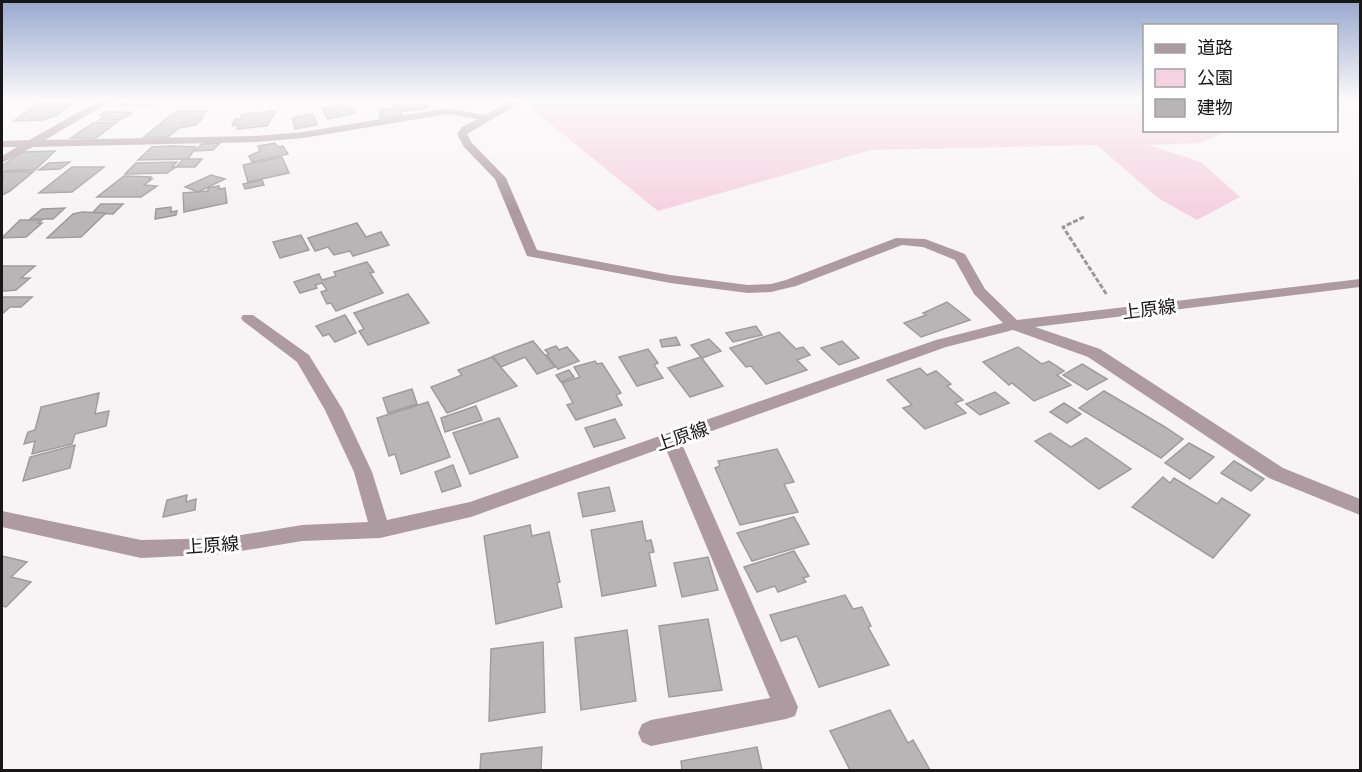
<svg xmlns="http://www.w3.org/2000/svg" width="1362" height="772" font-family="Lora,'Noto Sans JP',serif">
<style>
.green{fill:#f5d2df}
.building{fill:#b9b5b7;stroke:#a09c9d;stroke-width:1.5}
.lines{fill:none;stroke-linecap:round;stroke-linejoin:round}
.path{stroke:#9c999b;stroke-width:3;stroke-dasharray:5 2;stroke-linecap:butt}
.minor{fill:#ad9ba1;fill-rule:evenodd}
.labels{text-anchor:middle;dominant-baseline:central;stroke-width:6;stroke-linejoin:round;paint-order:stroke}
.street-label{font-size:18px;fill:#181617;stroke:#fff}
</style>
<rect width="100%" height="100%" fill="#f8f4f6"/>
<!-- green -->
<path class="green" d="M 522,101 L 1144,101 L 1144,130 L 1230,131 L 1198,143 L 1148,145 L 1201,162 L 1240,197 L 1197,220 L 1158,198 L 1097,145 L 871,150 L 658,211 Z"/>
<!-- building -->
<g class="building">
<path d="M 126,101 L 161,101 L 154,106 L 120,105 Z"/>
<path d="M 392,101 L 426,101 L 427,108 L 401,112 L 401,106 L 392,107 Z"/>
<path d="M 39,102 L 56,102 L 74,103 L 67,108 L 62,109 L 59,110 L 63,110 L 57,115 L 43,120 L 14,121 Z"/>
<path d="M 346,104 L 355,113 L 328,119 L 322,108 Z"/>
<path d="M 401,108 L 401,116 L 380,118 L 380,110 Z"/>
<path d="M 176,111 L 207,111 L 198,119 L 203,118 L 196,125 L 179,128 L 168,137 L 144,137 Z"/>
<path d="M 276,111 L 267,126 L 237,129 L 239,125 L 232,126 L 235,119 L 240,119 L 243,114 Z"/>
<path d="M 105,112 L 132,112 L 131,113 L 133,113 L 119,120 L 99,120 L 106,115 L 100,115 Z"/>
<path d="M 313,114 L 317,125 L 295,129 L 292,118 Z"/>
<path d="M 117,122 L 96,138 L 71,138 L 93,123 Z"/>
<path d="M 220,143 L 213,150 L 195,151 L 202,144 Z"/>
<path d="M 275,143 L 278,147 L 283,146 L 288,154 L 252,162 L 249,156 L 260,151 L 258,146 Z"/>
<path d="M 172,146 L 196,147 L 188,159 L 138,160 L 152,147 Z"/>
<path d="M 55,151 L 35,170 L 2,171 L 2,166 L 22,152 Z"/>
<path d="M 282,157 L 289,173 L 248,182 L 243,165 Z"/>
<path d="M 184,159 L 202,159 L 195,167 L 176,167 Z"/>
<path d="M 70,162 L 60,169 L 39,170 L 49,163 Z"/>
<path d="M 177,162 L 172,167 L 176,167 L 167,173 L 125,174 L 136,163 Z"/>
<path d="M 72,167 L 104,167 L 72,192 L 39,193 Z"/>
<path d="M 2,172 L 33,172 L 10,191 L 2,195 L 2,178 L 4,176 L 2,176 Z"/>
<path d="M 211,175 L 225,179 L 198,192 L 185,187 Z"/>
<path d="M 124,176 L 151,177 L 149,179 L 152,179 L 144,185 L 157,186 L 141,197 L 97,197 Z"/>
<path d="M 262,180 L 264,185 L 245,189 L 243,184 Z"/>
<path d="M 219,186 L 219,189 L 225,188 L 227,203 L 184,212 L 183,193 L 208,191 L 208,188 Z"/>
<path d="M 101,204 L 123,204 L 113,214 L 92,213 Z"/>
<path d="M 171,207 L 171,212 L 177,211 L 176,215 L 155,219 L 156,209 Z"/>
<path d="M 65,208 L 53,219 L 30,219 L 42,209 Z"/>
<path d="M 82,212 L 106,213 L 81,237 L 47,238 L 73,214 Z"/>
<path d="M 20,220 L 42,220 L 38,223 L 42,223 L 26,237 L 2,238 Z"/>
<path d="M 357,223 L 366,237 L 381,232 L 389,245 L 353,256 L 350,251 L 334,255 L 328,247 L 315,251 L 308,238 Z"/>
<path d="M 301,235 L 309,250 L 280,258 L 273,242 Z"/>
<path d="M 367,262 L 374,272 L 370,273 L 383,293 L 336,311 L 331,303 L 327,304 L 321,292 L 327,290 L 322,283 L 315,285 L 317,288 L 300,293 L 294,282 L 319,274 L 322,280 L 336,276 L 334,272 Z"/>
<path d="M 2,266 L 35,266 L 21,278 L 30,278 L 16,290 L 5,291 L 2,291 Z"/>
<path d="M 408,294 L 429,323 L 368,345 L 359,331 L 364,329 L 354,313 Z"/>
<path d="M 2,297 L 32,297 L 21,307 L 10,307 L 2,314 Z"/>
<path d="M 947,302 L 970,320 L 921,337 L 904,323 L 926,315 L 923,313 Z"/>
<path d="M 345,315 L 356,333 L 335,342 L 329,334 L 323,336 L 316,326 Z"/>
<path d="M 756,326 L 762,335 L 733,342 L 726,333 Z"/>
<path d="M 779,332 L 796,349 L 803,347 L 810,355 L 797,360 L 807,370 L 766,384 L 751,366 L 746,367 L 730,348 Z"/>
<path d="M 676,337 L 680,345 L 662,347 L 660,340 Z"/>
<path d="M 709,339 L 721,351 L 702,358 L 691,345 Z"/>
<path d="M 533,341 L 555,367 L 537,374 L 525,357 L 501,367 L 493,356 Z"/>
<path d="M 842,341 L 859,358 L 839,365 L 821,348 Z"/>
<path d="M 556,346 L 559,350 L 567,347 L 579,361 L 558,369 L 546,355 L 549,354 L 545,350 Z"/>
<path d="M 1018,347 L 1042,364 L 1049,361 L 1064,371 L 1057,375 L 1071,385 L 1034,401 L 1012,383 L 1009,385 L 983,362 Z"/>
<path d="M 648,349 L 658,363 L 654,365 L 663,378 L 637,386 L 619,357 Z"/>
<path d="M 492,357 L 517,386 L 447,413 L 431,387 L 462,375 L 458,370 Z"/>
<path d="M 701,357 L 723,386 L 690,397 L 668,368 Z"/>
<path d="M 595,361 L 597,364 L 602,363 L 621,393 L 616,395 L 622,405 L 576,420 L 567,405 L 573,403 L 562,383 L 580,377 L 574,367 Z"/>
<path d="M 1082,364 L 1107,379 L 1087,390 L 1063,375 Z"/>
<path d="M 920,368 L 927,375 L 936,371 L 951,384 L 947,386 L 963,400 L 955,403 L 966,413 L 925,429 L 903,408 L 912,405 L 887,380 Z"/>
<path d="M 569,370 L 574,377 L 561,382 L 556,375 Z"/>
<path d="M 412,389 L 417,404 L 388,413 L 383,398 Z"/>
<path d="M 1104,391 L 1165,427 L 1183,439 L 1161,458 L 1079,408 Z"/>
<path d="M 995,392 L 1009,403 L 980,415 L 966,404 Z"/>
<path d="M 99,393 L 95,414 L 109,411 L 106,426 L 75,434 L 72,444 L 32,454 L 35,441 L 24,444 L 28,432 L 35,430 L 41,407 Z"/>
<path d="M 428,402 L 450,457 L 401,474 L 395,454 L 389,456 L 377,418 Z"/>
<path d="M 1064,403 L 1081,414 L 1067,423 L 1050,412 Z"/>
<path d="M 476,406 L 482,420 L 445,432 L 441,418 Z"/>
<path d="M 499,418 L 518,457 L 470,474 L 453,433 Z"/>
<path d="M 615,419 L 625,438 L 594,447 L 585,428 Z"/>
<path d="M 1050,433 L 1071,447 L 1086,438 L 1131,469 L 1099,489 L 1035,441 Z"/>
<path d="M 1189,443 L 1214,457 L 1190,479 L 1165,463 Z"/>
<path d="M 75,445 L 70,468 L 23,481 L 30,457 Z"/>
<path d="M 777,449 L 794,482 L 784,484 L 798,512 L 740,525 L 715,468 L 720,466 L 718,461 Z"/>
<path d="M 1234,461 L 1264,479 L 1251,491 L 1221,473 Z"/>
<path d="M 453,465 L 461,486 L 442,492 L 435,472 Z"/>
<path d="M 1163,477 L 1170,483 L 1174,478 L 1217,504 L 1222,498 L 1250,515 L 1213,558 L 1132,507 Z"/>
<path d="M 609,487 L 615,511 L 583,517 L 578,493 Z"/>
<path d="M 187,495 L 186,502 L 196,499 L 195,510 L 163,517 L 167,500 Z"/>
<path d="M 794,517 L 809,544 L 752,561 L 737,533 Z"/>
<path d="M 642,521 L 646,541 L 651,540 L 654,552 L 649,553 L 656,586 L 602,596 L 591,530 Z"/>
<path d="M 530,525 L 532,536 L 549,532 L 560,582 L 557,583 L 562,607 L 496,624 L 484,536 Z"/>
<path d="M 794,551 L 809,576 L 803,578 L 806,582 L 778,592 L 775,586 L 757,592 L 744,567 Z"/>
<path d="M 2,556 L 27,562 L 11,577 L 31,582 L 6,607 L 2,606 Z"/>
<path d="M 708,557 L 718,590 L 682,597 L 674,563 Z"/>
<path d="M 845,595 L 853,609 L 862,607 L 871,626 L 868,627 L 889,665 L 819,687 L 797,636 L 781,641 L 770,615 Z"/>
<path d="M 708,619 L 722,690 L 669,697 L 659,626 Z"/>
<path d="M 627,630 L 636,701 L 581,710 L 575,638 Z"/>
<path d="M 543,642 L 545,712 L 489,721 L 491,649 Z"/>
<path d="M 890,710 L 908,743 L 913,740 L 930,770 L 850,770 L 830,731 Z"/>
<path d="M 542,747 L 541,770 L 480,770 L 481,754 Z"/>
<path d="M 757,747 L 762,770 L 682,770 L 681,761 Z"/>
</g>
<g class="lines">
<!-- path -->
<path class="path" d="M 1084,217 L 1063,227 L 1107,295"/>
<!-- minor -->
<path class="minor" d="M 99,101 L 111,101 L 45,140 L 256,136 L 303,132 L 448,108 L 485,115 L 511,101 L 523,101 L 467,134 L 472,143 L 506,178 L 537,250 L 670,275 L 748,285 L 771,284 L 786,280 L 896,238 L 925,239 L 965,254 L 985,289 L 1017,320 L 1360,279 L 1360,287 L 1035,327 L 1100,349 L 1283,468 L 1360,499 L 1360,515 L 1269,478 L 1088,357 L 1013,330 L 946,347 L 681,442 L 798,707 L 795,716 L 786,719 L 651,746 L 642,742 L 638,733 L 642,724 L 651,720 L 770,698 L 665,447 L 471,517 L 380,538 L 302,541 L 223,554 L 141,558 L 2,527 L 2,511 L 141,540 L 223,538 L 302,525 L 368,522 L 354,472 L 325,410 L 297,362 L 243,321 L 241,318 L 243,315 L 253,315 L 309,355 L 343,410 L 372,472 L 387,520 L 470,502 L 936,340 L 1003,323 L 974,294 L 955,260 L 923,247 L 902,245 L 796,286 L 771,292 L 748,293 L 670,283 L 527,256 L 495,179 L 464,147 L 457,134 L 462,127 L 477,119 L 448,114 L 303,138 L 256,142 L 33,147 L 2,163 L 2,156 L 17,147 L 2,147 L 2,141 L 29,140 Z"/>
</g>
<!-- sky -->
<linearGradient id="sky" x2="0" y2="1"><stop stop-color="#97a8ce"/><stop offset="0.48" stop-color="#fcfafb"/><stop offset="1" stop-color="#fcfafb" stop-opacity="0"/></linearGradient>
<rect width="1362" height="209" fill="url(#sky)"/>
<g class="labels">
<!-- street labels -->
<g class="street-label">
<text transform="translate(1149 309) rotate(-7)">上原線</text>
<text transform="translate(682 436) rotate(-19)">上原線</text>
<text transform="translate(212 545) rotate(-4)">上原線</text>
</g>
</g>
<!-- border -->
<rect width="1362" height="772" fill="none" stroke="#181617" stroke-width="6"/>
<!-- legend -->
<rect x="1143" y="24" width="195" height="108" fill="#ffffff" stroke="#a3a2a2" stroke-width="1.5"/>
<rect x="1155" y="44" width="30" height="9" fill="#ad9ba1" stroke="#a3a2a2" stroke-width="1.5"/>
<text x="1197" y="54" font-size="18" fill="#181617">道路</text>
<rect x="1155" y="69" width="30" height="18" fill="#f5d2df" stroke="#a3a2a2" stroke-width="1.5"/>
<text x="1197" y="84" font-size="18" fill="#181617">公園</text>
<rect x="1155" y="99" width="30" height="18" fill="#b9b5b7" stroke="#a3a2a2" stroke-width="1.5"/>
<text x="1197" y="114" font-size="18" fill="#181617">建物</text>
</svg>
